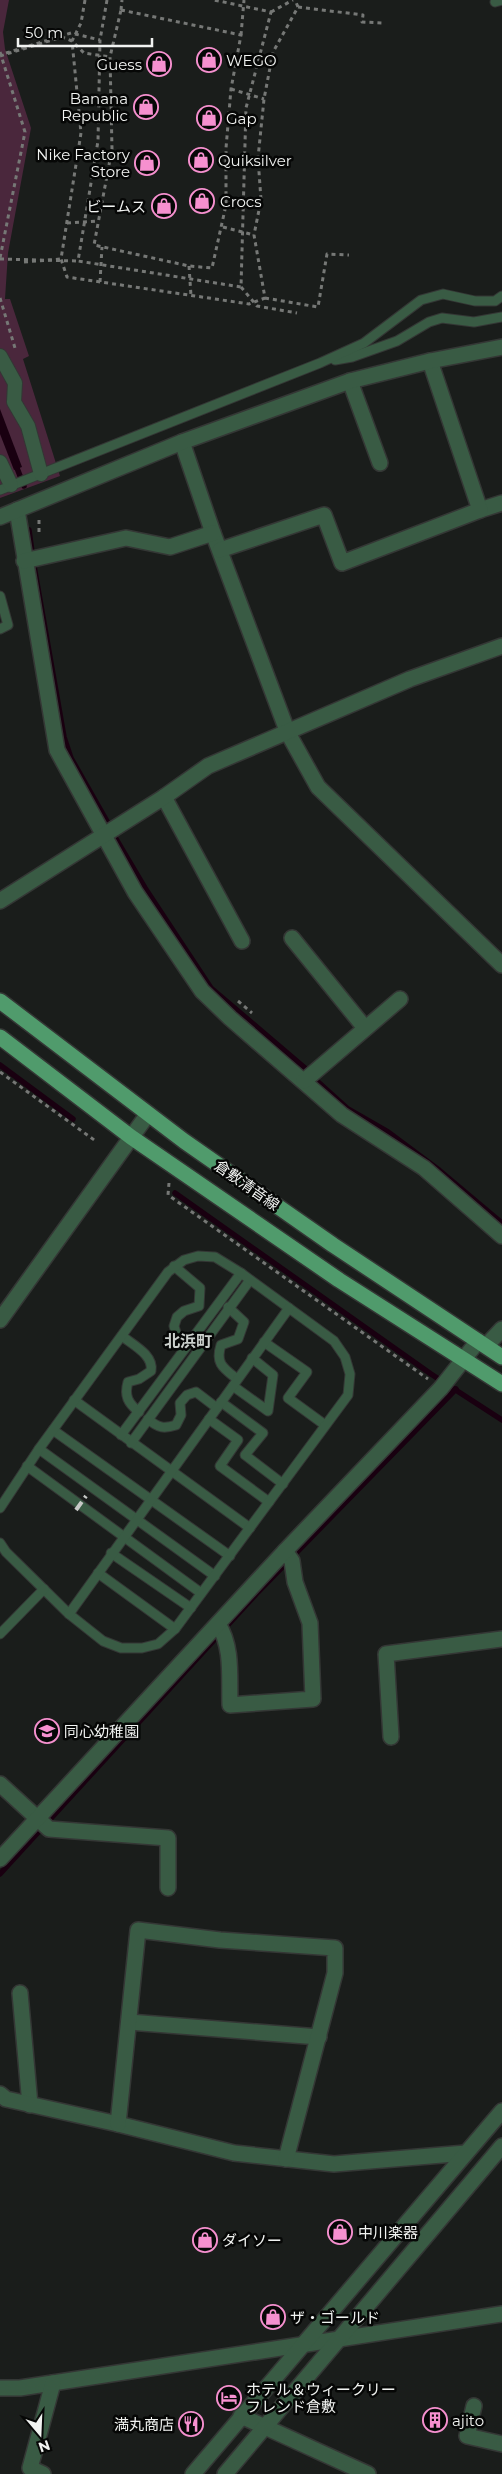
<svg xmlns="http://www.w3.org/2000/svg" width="502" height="2474" font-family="Montserrat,'Noto Sans JP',sans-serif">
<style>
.green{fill:#4a273c}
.water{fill:#190010}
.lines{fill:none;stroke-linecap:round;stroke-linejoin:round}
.stream{stroke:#190010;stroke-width:5.5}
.service-casing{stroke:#343735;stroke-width:11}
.pedestrian-casing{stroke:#343735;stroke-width:16}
.minor-casing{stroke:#343735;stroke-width:18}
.tertiary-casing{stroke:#343735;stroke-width:18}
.primary-casing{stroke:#343735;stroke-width:18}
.path{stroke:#767876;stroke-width:3;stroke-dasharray:4 4;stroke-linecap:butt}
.service{stroke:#395b44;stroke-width:9}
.pedestrian{stroke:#395b44;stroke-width:14}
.minor{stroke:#395b44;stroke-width:15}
.tertiary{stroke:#395b44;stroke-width:15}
.primary{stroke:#509b6c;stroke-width:15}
.rail{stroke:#c7c9c7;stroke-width:4;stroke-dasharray:10 5;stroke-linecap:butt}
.path-bridge{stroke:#767876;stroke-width:3;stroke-dasharray:4 4;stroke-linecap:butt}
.labels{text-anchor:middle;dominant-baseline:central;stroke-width:5;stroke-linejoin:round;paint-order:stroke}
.poi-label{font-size:15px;fill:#f1f3f1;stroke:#060706;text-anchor:start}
.street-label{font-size:15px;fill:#f1f3f1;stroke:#060706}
.neighbourhood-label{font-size:16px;font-weight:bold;fill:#ccd1cd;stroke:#060706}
</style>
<rect width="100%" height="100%" fill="#1a1d1b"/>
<!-- green -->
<path class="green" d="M 0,0 L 9,0 L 3,32 L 5,49 L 31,128 L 8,253 L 5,299 L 10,299 L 29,356 L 23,359 L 60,476 L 0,498 Z"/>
<!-- water -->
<path class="water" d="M 0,409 L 22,467 L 14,470 L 0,434 Z"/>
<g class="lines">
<!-- stream -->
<g class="stream">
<path d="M 15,463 L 24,486"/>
<path d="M 29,530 L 32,552"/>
<path d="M 34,566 L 64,737 L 71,758 L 108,823"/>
<path d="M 116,839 L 145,888 L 211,988 L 305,1068"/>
<path d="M 0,1065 L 73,1119"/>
<path d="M 317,1081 L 348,1109 L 388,1132 L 439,1170 L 502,1223"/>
<path d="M 175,1193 L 431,1374 L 502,1420"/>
<path d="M 0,1874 L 258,1592 L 456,1389"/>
</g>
<defs>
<g id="service">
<path d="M 495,2 L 502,0"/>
<path d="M 335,360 L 352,357 L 397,341 L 429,322 L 442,318 L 474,322 L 502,317"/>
<path d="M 0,490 L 320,363 L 364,343 L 421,300 L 443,294 L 475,301 L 495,301 L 502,296"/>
<path d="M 0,596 L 8,625 L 0,629"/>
<path d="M 174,1266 L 200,1288 L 199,1306 L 184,1311 L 177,1317 L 174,1326 L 177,1336 L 187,1344"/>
<path d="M 228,1307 L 244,1322 L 238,1339 L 221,1345 C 215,1363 223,1368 237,1379"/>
<path d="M 122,1336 C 133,1345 154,1355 151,1371 L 139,1379 L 128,1382 C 124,1396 128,1403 139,1412"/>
<path d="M 264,1342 L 307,1372 L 288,1398 L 325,1425"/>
<path d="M 233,1386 L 268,1411 L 273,1375 L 252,1358"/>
<path d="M 74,1400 L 250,1528"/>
<path d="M 221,1402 L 263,1433 L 245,1455 L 283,1484"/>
<path d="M 148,1419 C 158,1428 164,1429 176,1425 L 181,1415 L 180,1403 L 187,1395 L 196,1392 L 217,1408"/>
<path d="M 209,1419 L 238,1440 L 220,1466 L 269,1502"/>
<path d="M 53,1430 L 230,1556"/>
<path d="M 121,1435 L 241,1273"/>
<path d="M 131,1443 L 250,1280"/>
<path d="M 39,1449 L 215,1576"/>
<path d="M 27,1466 L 201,1593"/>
<path d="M 0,1508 L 39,1449 L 168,1272 L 184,1260 L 198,1256 L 215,1257 L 241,1273 L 334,1341 L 345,1357 L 350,1374 L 348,1395 L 175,1629 L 158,1644 L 142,1648 L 121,1648 L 103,1641 L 69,1614 L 6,1552 L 0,1543"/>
<path d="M 111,1553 L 191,1608"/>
<path d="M 98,1573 L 175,1629"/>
<path d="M 69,1614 L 289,1308"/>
<path d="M 0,1634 L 44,1589"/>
</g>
<g id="pedestrian">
<path d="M 0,356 L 15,383 L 14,402 L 28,426 L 41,474"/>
<path d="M 0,462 L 11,485"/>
</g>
<g id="minor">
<path d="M 350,381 L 380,463"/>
<path d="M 182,442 L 213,533 L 288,733 L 318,787 L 502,965"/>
<path d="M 17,510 L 57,750 L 135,892 L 202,991 L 230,1018 L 342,1115 L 424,1168 L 502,1236"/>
<path d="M 480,510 L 502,503"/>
<path d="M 220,550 L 324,515 L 342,563 L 480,510 L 430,361"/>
<path d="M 24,561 L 126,538 L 170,547 L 213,533"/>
<path d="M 164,797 L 242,941"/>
<path d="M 0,901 L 164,797 L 208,766 L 410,679 L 502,646"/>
<path d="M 292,938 L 365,1028"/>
<path d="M 304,1081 L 400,999"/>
<path d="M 486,1346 L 502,1329"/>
<path d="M 218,1624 C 233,1647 229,1677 230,1705 L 313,1699 L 310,1623 L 295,1582 L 292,1561 L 285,1551"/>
<path d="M 391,1737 L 386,1654 L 502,1639"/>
<path d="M 0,1784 L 49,1829 L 168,1838 L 168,1888"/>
<path d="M 0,1859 L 285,1551 L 441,1388 L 478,1341"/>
<path d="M 20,1993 L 30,2105"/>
<path d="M 129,2022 L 319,2037"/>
<path d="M 0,2094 L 6,2099 L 118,2124 L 234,2153 L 334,2164 L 466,2153"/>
<path d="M 118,2124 L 138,1930 L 220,1940 L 335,1948 L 335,1973 L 286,2159"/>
<path d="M 0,2388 L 20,2388 L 502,2314"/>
<path d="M 474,2406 L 467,2436 L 502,2444"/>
<path d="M 241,2416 L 368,2474"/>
<path d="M 43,2474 L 30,2468 L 53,2383"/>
</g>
<g id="tertiary">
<path d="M 0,517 L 182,442 L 350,381 L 430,361 L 502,347"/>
<path d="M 0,1320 L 148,1114"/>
<path d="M 193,2474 L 502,2111"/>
<path d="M 225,2474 L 502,2146"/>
</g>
<g id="primary">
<path d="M 0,1001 L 184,1141 L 333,1245 L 502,1357"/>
<path d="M 0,1037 L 131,1137 L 339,1280 L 502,1384"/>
</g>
</defs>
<!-- service casing -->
<use href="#service" class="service-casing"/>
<!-- pedestrian casing -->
<use href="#pedestrian" class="pedestrian-casing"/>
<!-- minor casing -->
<use href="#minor" class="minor-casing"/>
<!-- tertiary casing -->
<use href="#tertiary" class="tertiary-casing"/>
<!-- primary casing -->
<use href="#primary" class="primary-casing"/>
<!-- path -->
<g class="path">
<path d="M 107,0 L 100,40 L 98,141 L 78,261 L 241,287 L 246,108 L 271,12 L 214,0"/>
<path d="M 298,7 L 363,15 L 362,22 L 383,23"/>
<path d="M 121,10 L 241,35 L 231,89 L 226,148 L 226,205 L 212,268 L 189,266 L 94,245 L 112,149 L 110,57 Z"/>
<path d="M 121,10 L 122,0"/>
<path d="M 271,12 L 293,0"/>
<path d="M 0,52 L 25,132 L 0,258"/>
<path d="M 6,53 L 71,33 L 100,40"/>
<path d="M 0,259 L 78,261"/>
<path d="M 241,287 L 257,306 L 297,313"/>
<path d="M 0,298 L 15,348"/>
<path d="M 265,298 L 318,307 L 327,254 L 349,255"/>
<path d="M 39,520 L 39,532"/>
<path d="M 238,1001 L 252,1013"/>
<path d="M 0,1072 L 97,1142"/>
<path d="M 169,1183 L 168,1195 L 428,1379"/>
</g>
<!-- service -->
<use href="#service" class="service"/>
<!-- pedestrian -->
<use href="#pedestrian" class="pedestrian"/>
<!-- minor -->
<use href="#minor" class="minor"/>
<!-- tertiary -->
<use href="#tertiary" class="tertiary"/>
<!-- primary -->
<use href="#primary" class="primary"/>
<!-- rail -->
<path class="rail" d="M 76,1510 L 86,1496"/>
<!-- path-bridge -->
<g class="path-bridge">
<path d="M 85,0 L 81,23 L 72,41 L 81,133 L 61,259 L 67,277 L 249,304 L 265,298 L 254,235 L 261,200 L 258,158 L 264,99 L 273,52 L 298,7 L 295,0"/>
<path d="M 241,35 L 244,0"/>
<path d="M 0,56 L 62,37 L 72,41 L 84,53 L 110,57"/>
<path d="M 231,89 L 264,99"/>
<path d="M 67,223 L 98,221"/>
<path d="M 223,227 L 254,235"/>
<path d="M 24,262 L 61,259"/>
<path d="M 189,266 L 191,296"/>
<path d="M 100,282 L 102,247"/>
</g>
</g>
<!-- icons -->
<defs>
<symbol id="shop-ring" viewBox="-11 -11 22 22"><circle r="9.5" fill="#060706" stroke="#f690cf" stroke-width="1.5"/><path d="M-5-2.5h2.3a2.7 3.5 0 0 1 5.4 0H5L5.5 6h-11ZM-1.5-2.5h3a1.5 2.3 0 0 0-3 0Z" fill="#f690cf"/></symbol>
<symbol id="school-ring" viewBox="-11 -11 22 22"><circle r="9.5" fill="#060706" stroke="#f690cf" stroke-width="1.5"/><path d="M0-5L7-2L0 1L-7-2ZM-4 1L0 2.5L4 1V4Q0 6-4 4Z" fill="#f690cf"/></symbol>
<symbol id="hotel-ring" viewBox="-11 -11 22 22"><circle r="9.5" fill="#060706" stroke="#f690cf" stroke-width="1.5"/><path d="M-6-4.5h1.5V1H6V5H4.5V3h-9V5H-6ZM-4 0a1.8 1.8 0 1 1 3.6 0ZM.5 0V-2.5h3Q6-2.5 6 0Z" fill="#f690cf"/></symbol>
<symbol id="building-ring" viewBox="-11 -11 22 22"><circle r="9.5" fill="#060706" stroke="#f690cf" stroke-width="1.5"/><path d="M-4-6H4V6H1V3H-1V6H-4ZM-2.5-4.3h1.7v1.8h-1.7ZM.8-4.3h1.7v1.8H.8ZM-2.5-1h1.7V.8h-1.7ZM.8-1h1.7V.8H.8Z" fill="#f690cf"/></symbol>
<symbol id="restaurant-ring" viewBox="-11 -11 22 22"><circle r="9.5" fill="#060706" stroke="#f690cf" stroke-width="1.5"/><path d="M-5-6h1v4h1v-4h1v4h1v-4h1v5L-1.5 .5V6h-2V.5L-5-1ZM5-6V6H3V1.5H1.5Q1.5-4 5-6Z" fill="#f690cf"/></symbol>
</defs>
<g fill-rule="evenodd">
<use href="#shop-ring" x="195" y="46" width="28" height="28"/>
<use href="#shop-ring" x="145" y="50" width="28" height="28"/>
<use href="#shop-ring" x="132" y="93" width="28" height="28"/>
<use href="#shop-ring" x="195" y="104" width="28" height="28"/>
<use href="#shop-ring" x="187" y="146" width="28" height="28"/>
<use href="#shop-ring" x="133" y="149" width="28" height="28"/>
<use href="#shop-ring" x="188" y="187" width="28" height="28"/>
<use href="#shop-ring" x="150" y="192" width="28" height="28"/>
<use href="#school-ring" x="33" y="1717" width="28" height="28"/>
<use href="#shop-ring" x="326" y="2218" width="28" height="28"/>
<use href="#shop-ring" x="191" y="2226" width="28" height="28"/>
<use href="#shop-ring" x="259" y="2303" width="28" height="28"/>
<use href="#hotel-ring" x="215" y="2384" width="28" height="28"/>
<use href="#building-ring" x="421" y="2406" width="28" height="28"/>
<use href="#restaurant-ring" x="177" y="2410" width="28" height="28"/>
</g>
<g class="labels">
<!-- poi labels -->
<g class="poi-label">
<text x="226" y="60">WEGO</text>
<text x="142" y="64" text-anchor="end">Guess</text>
<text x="128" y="98" text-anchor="end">Banana<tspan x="128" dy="17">Republic</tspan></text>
<text x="226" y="118">Gap</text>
<text x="130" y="154" text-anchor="end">Nike Factory<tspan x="130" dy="17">Store</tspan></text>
<text x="218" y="160">Quiksilver</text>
<text x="220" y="201">Crocs</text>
<text x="146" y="206" text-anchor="end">ビームス</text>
<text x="64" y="1731">同心幼稚園</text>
<text x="358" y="2232">中川楽器</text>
<text x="222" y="2240">ダイソー</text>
<text x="290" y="2317">ザ・ゴールド</text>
<text x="246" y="2389">ホテル＆ウィークリー<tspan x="246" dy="17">フレンド倉敷</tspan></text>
<text x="452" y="2420">ajito</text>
<text x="174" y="2424" text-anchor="end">満丸商店</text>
</g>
<!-- street labels -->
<g class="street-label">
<text transform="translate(247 1185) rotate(35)">倉敷清音線</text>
</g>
<!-- neighbourhood labels -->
<g class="neighbourhood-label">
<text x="188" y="1341">北浜町</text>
</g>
</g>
<!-- north arrow -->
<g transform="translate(40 2434) rotate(161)" stroke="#060706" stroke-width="4" paint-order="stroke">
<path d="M0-4L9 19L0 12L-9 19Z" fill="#f1f3f1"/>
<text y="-8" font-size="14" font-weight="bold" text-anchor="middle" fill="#f1f3f1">N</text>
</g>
<!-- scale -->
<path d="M18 38v8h134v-8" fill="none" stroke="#f1f3f1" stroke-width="2.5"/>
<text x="25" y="38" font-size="15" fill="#f1f3f1" stroke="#060706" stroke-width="4" paint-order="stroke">50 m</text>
</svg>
